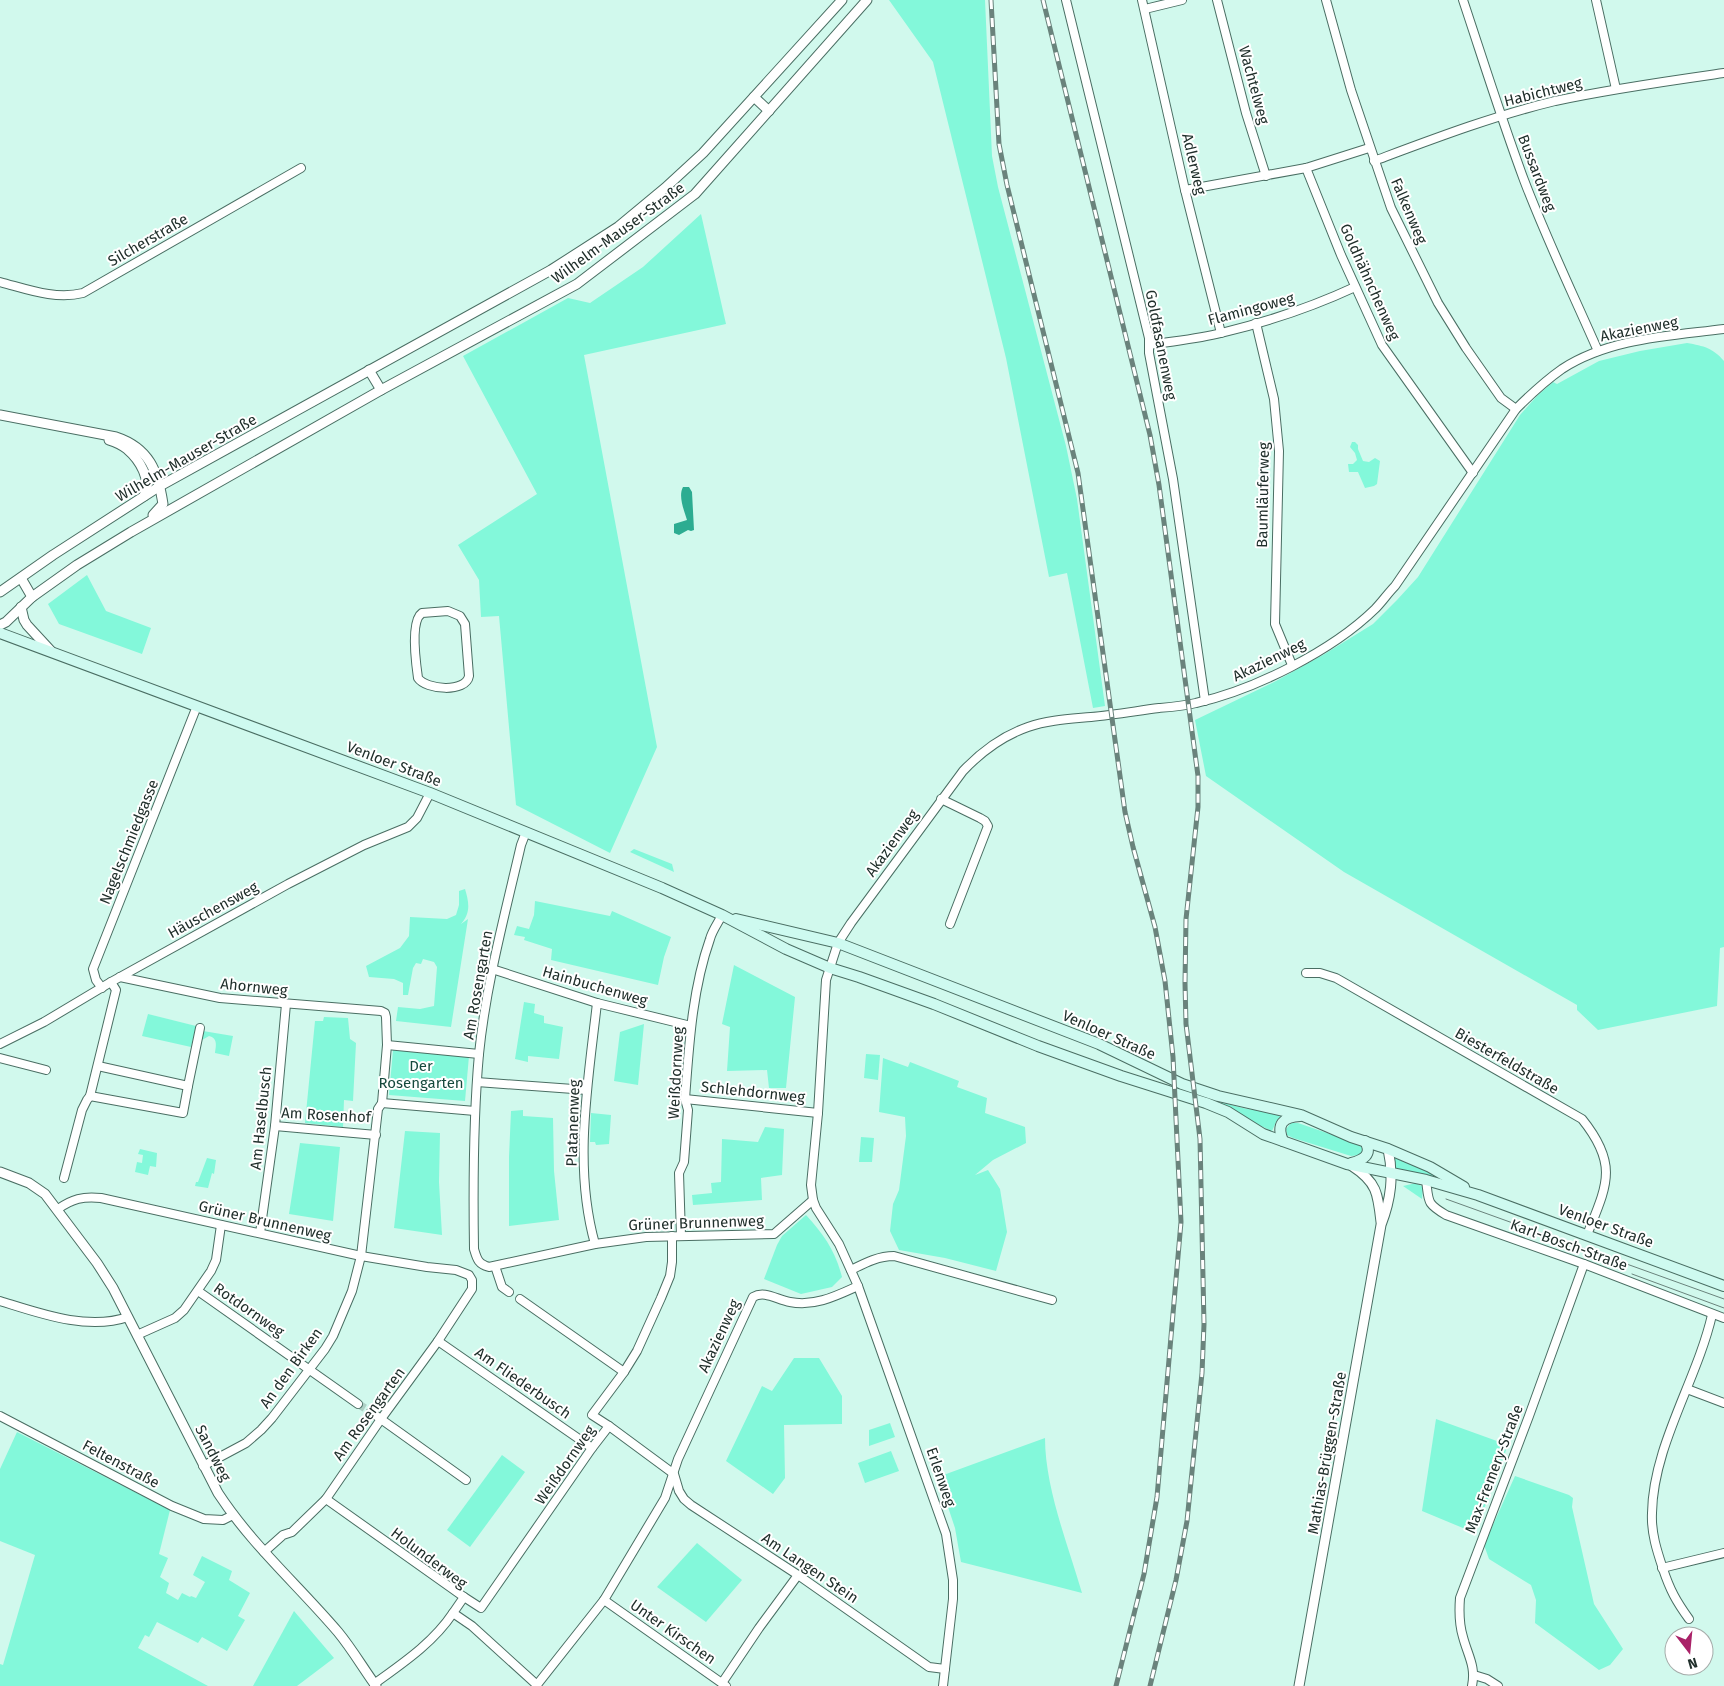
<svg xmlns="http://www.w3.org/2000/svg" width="1724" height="1686" font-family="'Fira Sans',sans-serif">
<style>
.green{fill:#83f8da}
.water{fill:#2cac91}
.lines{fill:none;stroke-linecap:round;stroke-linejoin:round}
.minor-tunnel{stroke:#aed1c6;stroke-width:8;stroke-dasharray:8 4;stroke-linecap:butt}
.minor-casing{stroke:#4a6e63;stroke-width:10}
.tertiary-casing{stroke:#4a6e63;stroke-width:11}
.secondary-casing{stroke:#4a6e63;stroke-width:12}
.minor{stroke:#fff;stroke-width:8}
.tertiary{stroke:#fff;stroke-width:9}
.secondary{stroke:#cefaf0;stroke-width:10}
.tram{stroke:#6a837c;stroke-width:1}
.rail-casing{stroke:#6a837c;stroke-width:5}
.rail{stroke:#fff;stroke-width:3;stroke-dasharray:9;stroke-linecap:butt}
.labels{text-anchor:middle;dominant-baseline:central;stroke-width:4;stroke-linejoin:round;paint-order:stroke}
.street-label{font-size:15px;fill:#202f2b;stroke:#fff}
.park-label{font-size:15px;fill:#15493d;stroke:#fff}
</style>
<rect width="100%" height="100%" fill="#d1f9ed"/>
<!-- green -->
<g class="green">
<path d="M 889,0 L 985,0 L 992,156 L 998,187 L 1066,446 L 1077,499 L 1105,706 L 1093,708 L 1067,573 L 1049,577 L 1006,358 L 933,62 Z"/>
<path d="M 701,214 L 726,324 L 584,355 L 657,747 L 610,853 L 516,805 L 499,616 L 481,617 L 479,580 L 458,545 L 537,494 L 463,356 L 568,298 L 590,303 L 643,267 Z"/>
<path d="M 1687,343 C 1704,346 1713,348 1724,361 L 1724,947 L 1720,948 L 1717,1006 L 1598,1030 L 1577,1010 L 1577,1005 L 1344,872 L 1206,776 L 1195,720 L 1276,681 L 1323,655 L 1373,624 L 1397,600 L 1418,577 L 1520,415 L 1537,396 L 1553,382 L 1557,384 L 1599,361 L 1640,351 Z"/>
<path d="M 1352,442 L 1355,442 L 1358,445 L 1358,449 L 1363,461 L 1369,462 L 1375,458 L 1380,461 L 1377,484 L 1374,486 L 1365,488 L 1358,472 L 1349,472 L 1348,464 L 1353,464 L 1357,460 L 1355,453 L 1350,447 Z"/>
<path d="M 87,575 L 106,611 L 151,628 L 142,654 L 59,624 L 48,604 Z"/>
<path d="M 634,849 L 672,864 L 674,872 L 630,852 Z"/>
<path d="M 465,889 C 469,902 471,913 461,924 L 468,919 L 451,1027 L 396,1021 L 398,1007 L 420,1009 L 434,1006 L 437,967 L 434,962 L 423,959 L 421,964 L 416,963 L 413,968 L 408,995 L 403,995 L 403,983 L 394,979 L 369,977 L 366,966 L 400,948 L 409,936 L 410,917 L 447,919 L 456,915 L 459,905 L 459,891 Z"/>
<path d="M 535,901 L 610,916 L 612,911 L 671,937 L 664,957 L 658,985 L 551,960 L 552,949 L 524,940 L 525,937 L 514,935 L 517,926 L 529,929 L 534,915 Z"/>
<path d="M 734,965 L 795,997 L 786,1088 L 769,1088 L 767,1070 L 727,1071 L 730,1027 L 722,1024 Z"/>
<path d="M 524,1002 L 535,1004 L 534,1013 L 544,1016 L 544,1023 L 563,1027 L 559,1059 L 528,1056 L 528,1062 L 515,1059 Z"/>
<path d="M 148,1014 L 196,1026 L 191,1047 L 142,1036 Z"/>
<path d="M 324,1017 L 348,1018 L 350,1039 L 356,1043 L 353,1101 L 344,1100 L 343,1127 L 305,1123 L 315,1021 L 323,1021 Z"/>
<path d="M 644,1024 L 638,1085 L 614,1081 L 620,1032 Z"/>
<path d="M 203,1031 L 233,1036 L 229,1056 L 215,1053 C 216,1046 218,1038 209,1036 L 202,1040 Z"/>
<path d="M 393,1050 L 469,1056 L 465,1101 L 389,1095 Z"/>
<path d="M 866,1054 L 880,1055 L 878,1080 L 864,1078 Z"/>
<path d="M 883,1058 L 908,1067 L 910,1062 L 959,1081 L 957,1087 L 987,1098 L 985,1113 L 1025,1127 L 1026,1143 L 993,1160 L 975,1175 L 988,1170 L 1000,1189 L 1007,1232 L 996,1271 L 945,1258 L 899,1250 L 890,1231 L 893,1204 L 899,1190 L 906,1136 L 905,1117 L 879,1112 Z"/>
<path d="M 1219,1102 L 1247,1109 L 1269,1111 L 1282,1115 L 1277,1120 L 1272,1131 L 1252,1122 Z"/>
<path d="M 523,1110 L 523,1116 L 553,1118 L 554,1171 L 559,1220 L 509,1226 L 509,1157 L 511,1111 Z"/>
<path d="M 591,1113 L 611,1115 L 609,1144 L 596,1145 L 595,1142 L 590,1142 Z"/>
<path d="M 1291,1123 L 1298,1123 L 1362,1145 L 1363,1152 L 1360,1155 L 1351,1156 L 1293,1138 L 1287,1135 L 1286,1129 Z"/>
<path d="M 765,1127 L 784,1129 L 782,1175 L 761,1178 L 762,1200 L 693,1205 L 692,1195 L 712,1193 L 711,1183 L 721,1182 L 722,1139 L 758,1142 Z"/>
<path d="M 405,1131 L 440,1133 L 439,1182 L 442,1235 L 394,1228 Z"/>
<path d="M 861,1137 L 874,1138 L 872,1162 L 859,1162 Z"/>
<path d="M 300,1143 L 340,1147 L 333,1221 L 289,1214 Z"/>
<path d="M 140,1149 L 157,1153 L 156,1167 L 150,1166 L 148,1175 L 135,1172 L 137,1162 L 142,1163 L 143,1155 L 138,1154 Z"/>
<path d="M 1393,1154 L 1440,1178 L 1441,1179 L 1395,1171 Z"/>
<path d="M 207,1158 L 216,1160 L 214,1174 L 212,1173 L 208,1188 L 195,1186 L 196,1182 L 198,1182 Z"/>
<path d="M 1416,1183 L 1423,1187 L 1422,1199 L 1403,1186 Z"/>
<path d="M 806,1215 C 824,1235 835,1250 842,1277 L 832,1287 L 801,1294 L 764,1279 L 777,1245 L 782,1236 Z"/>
<path d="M 794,1358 L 819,1358 L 842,1396 L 842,1424 L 784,1425 L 785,1478 L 773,1494 L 726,1461 L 762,1386 L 772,1391 Z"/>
<path d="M 1436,1419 L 1508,1445 L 1475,1533 L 1422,1511 Z"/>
<path d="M 890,1423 L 895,1437 L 869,1446 L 869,1430 Z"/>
<path d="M 17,1432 L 170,1510 L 159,1554 L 168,1558 L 160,1577 L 169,1583 L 166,1593 L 178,1600 L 182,1593 L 190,1597 L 191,1596 L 196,1598 L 205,1582 L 193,1575 L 202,1556 L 232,1571 L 229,1580 L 250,1593 L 238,1616 L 245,1620 L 227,1651 L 202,1637 L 198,1643 L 157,1622 L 149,1637 L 145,1635 L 138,1648 L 208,1686 L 0,1686 L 0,1664 L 3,1665 L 35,1555 L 0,1541 L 0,1469 Z"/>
<path d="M 1045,1438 C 1045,1488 1068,1545 1082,1593 L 961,1562 L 955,1528 L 938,1477 Z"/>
<path d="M 891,1451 L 899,1471 L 865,1483 L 858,1463 Z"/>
<path d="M 502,1455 L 525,1472 L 470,1547 L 447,1530 Z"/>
<path d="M 1515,1476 L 1569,1495 L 1573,1498 L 1572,1507 L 1594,1604 L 1623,1649 L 1610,1665 L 1599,1670 L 1535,1623 L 1536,1600 L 1531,1585 L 1489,1559 L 1484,1545 Z"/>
<path d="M 697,1543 L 742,1580 L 706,1622 L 657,1587 Z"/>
<path d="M 294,1611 L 334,1658 L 297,1686 L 253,1686 Z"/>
</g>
<!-- water -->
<path class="water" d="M 683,487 L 689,487 L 692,492 L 694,530 L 691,531 L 688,530 L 679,535 L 674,533 L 674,524 L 687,520 C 684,510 678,496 683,487 Z"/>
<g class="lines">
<!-- minor-tunnel -->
<path class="minor-tunnel" d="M 358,1404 L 371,1412"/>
<defs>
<g id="minor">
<path d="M 1066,0 L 1149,338 L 1149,353 L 1173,479 L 1205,701"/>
<path d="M 1142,0 L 1185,190 L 1221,333"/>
<path d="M 1217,0 L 1246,113 L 1266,176"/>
<path d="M 1326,0 L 1351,90 L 1391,208 L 1438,303 L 1466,348 L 1501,398 L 1516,409"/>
<path d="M 1463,0 C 1483,60 1502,121 1524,180 C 1546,238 1573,294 1598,351"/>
<path d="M 1596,0 L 1616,89"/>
<path d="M 1145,9 L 1182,0"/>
<path d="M 1374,161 C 1433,139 1493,116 1555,101 C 1610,89 1668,81 1724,73"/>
<path d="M 1306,168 L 1341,255 L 1382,345 L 1473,473"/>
<path d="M 1185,190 L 1306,168 L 1369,148"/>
<path d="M 0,282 C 27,289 55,300 83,293 L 301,168"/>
<path d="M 1256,323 L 1274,399 L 1279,451 L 1275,624 L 1292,665"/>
<path d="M 1149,345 C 1173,341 1198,339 1221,333 C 1267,322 1312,307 1355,287"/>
<path d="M 448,611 L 460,616 L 465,624 L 469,676 C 466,693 426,690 418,678 C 416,664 410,621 422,613 Z"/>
<path d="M 941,799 L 980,818 L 985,821 L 988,826 L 950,924"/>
<path d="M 526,832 L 521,845 C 505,914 486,984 479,1054 C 473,1119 473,1184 474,1249 C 477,1259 478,1264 489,1267 L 595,1244 L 646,1237 L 774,1234 L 813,1200"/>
<path d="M 492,969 L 597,1003 L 691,1026"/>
<path d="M 1306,973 L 1320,973 L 1336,978 L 1582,1119 C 1619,1165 1607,1185 1587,1235"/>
<path d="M 120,977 L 220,998 L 381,1011 L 385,1013 L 386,1017 L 387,1045 L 382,1103 L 378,1109 L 361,1256 L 352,1291 L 333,1336 L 325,1349 L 272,1418 L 261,1430 L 246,1443 L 203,1466"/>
<path d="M 102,988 L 96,980 L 93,969 L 197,706"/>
<path d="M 0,1044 L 44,1022 L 111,982 L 288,884 L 364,845 L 408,827 L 417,818 L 430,793"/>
<path d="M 387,1045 L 479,1054"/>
<path d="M 0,1058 L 46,1070"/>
<path d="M 477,1082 L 587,1090"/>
<path d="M 188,1086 L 200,1028"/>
<path d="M 90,1096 L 183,1113 L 188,1086 L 98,1066"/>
<path d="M 685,1099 L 818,1113"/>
<path d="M 382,1103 L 475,1111"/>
<path d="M 275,1126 L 376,1135"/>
<path d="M 64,1178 L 82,1110 L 87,1100 L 90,1096 L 116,990 L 111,982"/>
<path d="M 1426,1180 C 1429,1202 1426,1203 1446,1215 L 1584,1264 L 1724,1318"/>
<path d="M 58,1209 C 72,1199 83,1196 101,1198 L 361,1256 L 427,1267 L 456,1270 L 469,1275 L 472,1280 L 472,1289 L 438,1341 L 381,1419 L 326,1499 L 292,1532 L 283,1535 L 264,1552"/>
<path d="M 260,1233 L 275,1126 L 286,1004"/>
<path d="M 681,1236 L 679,1173 L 684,1162 L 688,1110 L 685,1099 C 689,1046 692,990 710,939 C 712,931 718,923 722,915"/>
<path d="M 595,1244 C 573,1166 588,1083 597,1003"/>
<path d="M 495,1266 L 502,1287 L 509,1292"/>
<path d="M 851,1270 C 865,1263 878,1256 894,1256 L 1052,1300"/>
<path d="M 198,1291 L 358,1404"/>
<path d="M 520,1299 L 624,1372"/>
<path d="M 0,1301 C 39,1313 87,1331 128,1317"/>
<path d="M 137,1335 L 175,1318 L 184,1310 L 211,1271 L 216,1260 L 221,1225"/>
<path d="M 438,1341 L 592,1448"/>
<path d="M 1687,1389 L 1724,1403"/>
<path d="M 371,1412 L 466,1480"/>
<path d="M 0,1416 L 172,1506 L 204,1519 L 223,1520 L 233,1515"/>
<path d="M 609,1426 L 674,1474 L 679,1491 L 684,1499 L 691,1505 L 798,1575 L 929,1667 L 945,1669"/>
<path d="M 326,1499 L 464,1597 L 453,1613 L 472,1626 L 537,1685"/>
<path d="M 1662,1568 L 1724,1553"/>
<path d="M 464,1597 L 481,1608 L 592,1448 L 609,1426 L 592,1415 L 624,1372 L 637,1351 L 661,1298 L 670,1276 L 672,1262 L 672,1236"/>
<path d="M 604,1600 L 726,1686"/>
<path d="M 1689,1619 C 1676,1601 1670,1590 1663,1569 C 1657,1551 1651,1533 1652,1513 C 1653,1446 1697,1380 1712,1315"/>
<path d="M 1474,1675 L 1487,1679 L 1498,1686"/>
<path d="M 722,1683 L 759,1628 L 798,1575"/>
<path d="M 374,1684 C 403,1663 433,1643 453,1613"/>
<path d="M 536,1686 L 604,1600 L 665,1498 L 678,1459 L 753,1297 C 765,1290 777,1300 790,1302 C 814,1307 836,1296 858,1286"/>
<path d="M 943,1686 L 953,1599 L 953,1580 L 946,1534 L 858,1286 L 839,1244 L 816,1208 L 813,1200 L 811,1185 L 818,1113 L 826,980 L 838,943 L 851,923 L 963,771 C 981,752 1002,736 1028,727 C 1048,720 1070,719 1091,717 C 1114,715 1136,711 1159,708 C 1171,707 1184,706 1196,703 C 1254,690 1332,651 1375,609 C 1382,602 1388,593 1395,586 L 1516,409 C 1531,394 1545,381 1562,369 C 1610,338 1670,336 1724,329"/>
<path d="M 1472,1686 C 1476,1666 1468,1656 1463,1637 C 1459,1624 1459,1611 1460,1598 L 1529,1416 L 1584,1264"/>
</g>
<g id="tertiary">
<path d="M 754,97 L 769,111"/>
<path d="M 369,370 L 381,390"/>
<path d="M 0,415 L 116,437 C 149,448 158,471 163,504 L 153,515"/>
<path d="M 109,440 C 115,442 122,445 127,449 C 140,460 152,480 144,496"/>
<path d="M 21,578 L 32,597"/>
<path d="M 0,592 L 53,555 L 160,486 L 551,270 L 618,227 L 665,188 L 703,153 L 842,0"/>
<path d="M 21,607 L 24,620 L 27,625 L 51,651"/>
<path d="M 0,625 L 6,622 L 32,597 L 77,565 L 131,532 L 381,390 L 577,284 L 695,194 L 867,0"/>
<path d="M 1352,1166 C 1377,1182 1378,1194 1381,1222"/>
<path d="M 0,1172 L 29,1183 L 45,1194 L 97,1263 L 113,1288 L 218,1493 C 252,1545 298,1585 338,1632 C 352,1649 363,1668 376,1686"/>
<path d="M 1299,1686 L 1381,1225 C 1391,1199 1394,1176 1388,1149"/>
</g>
<g id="secondary">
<path d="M 0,633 L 430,793 L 662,888 L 722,915 L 786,949 L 830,968 L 859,977 L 934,1004 L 1038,1046 L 1121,1076 L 1206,1103 L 1228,1112 L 1263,1134 L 1347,1164 L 1426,1180 L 1478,1195 L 1724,1286"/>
<path d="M 736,919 L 838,943 L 1099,1044 L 1182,1084 L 1218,1096 L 1301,1115 L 1351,1137 L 1388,1149 L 1430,1167 L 1464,1187"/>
<path d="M 1283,1141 C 1276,1124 1283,1117 1300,1116"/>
<path d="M 1351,1163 C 1363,1160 1373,1155 1365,1141"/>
</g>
</defs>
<!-- minor casing -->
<use href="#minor" class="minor-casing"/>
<!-- tertiary casing -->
<use href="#tertiary" class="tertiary-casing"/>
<!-- secondary casing -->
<use href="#secondary" class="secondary-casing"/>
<!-- minor -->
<use href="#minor" class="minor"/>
<!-- tertiary -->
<use href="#tertiary" class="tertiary"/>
<!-- secondary -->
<use href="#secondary" class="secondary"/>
<!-- tram -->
<g class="tram">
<path d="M 1446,1199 L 1724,1299"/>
<path d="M 1632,1274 L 1724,1308"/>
</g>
<defs>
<g id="rail">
<path d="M 991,0 L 999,144 L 1007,185 L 1078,473 L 1125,812 L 1133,847 L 1155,927 L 1165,981 L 1173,1057 L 1181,1222 L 1157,1497 L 1144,1574 L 1116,1686"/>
<path d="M 1043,0 L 1150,435 L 1159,485 L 1198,776 L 1198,807 L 1186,919 L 1185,983 L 1186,1024 L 1200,1139 L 1204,1324 L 1202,1373 L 1187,1521 L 1176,1580 L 1150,1686"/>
</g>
</defs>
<!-- rail casing -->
<use href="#rail" class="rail-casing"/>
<!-- rail -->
<use href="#rail" class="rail"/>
</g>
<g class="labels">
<!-- street labels -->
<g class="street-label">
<text transform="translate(1254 85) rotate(75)">Wachtelweg</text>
<text transform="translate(1543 92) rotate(-14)">Habichtweg</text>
<text transform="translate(1194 164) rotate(77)">Adlerweg</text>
<text transform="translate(1537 173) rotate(69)">Bussardweg</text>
<text transform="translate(1409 211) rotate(67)">Falkenweg</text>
<text transform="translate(618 233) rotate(-36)">Wilhelm-Mauser-Straße</text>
<text transform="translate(148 240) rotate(-30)">Silcherstraße</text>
<text transform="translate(1370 282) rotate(66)">Goldhähnchenweg</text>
<text transform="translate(1251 309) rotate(-15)">Flamingoweg</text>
<text transform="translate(1639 329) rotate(-11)">Akazienweg</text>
<text transform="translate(1161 345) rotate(79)">Goldfasanenweg</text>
<text transform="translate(186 458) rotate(-30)">Wilhelm-Mauser-Straße</text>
<text transform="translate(1263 495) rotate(-89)">Baumläuferweg</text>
<text transform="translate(1269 660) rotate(-26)">Akazienweg</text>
<text transform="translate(394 764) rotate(21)">Venloer Straße</text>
<text transform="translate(129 842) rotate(-68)">Nagelschmiedgasse</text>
<text transform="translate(892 843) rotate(-54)">Akazienweg</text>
<text transform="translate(213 910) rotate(-29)">Häuschensweg</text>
<text transform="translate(478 985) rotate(-80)">Am Rosengarten</text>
<text transform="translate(595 986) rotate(16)">Hainbuchenweg</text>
<text transform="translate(254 987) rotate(6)">Ahornweg</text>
<text transform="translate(1109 1035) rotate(24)">Venloer Straße</text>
<text transform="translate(1507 1061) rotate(30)">Biesterfeldstraße</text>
<text transform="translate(676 1073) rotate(-87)">Weißdornweg</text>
<text transform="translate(753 1092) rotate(6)">Schlehdornweg</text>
<text transform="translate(326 1115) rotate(3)">Am Rosenhof</text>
<text transform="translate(261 1118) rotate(-84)">Am Haselbusch</text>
<text transform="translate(573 1123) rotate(-88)">Platanenweg</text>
<text transform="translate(265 1221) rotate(13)">Grüner Brunnenweg</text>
<text transform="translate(696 1223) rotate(-2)">Grüner Brunnenweg</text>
<text transform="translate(1606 1226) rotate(20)">Venloer Straße</text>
<text transform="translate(1569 1245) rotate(20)">Karl-Bosch-Straße</text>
<text transform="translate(249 1310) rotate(35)">Rotdornweg</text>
<text transform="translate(719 1336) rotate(-65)">Akazienweg</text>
<text transform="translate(291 1368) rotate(-54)">An den Birken</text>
<text transform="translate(523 1383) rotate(35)">Am Fliederbusch</text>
<text transform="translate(369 1414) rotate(-54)">Am Rosengarten</text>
<text transform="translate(213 1453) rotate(63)">Sandweg</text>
<text transform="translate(1327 1453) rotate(-80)">Mathias-Brüggen-Straße</text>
<text transform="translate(121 1464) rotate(28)">Feltenstraße</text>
<text transform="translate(565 1465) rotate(-55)">Weißdornweg</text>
<text transform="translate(1494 1469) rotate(-69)">Max-Fremery-Straße</text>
<text transform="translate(941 1477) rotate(71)">Erlenweg</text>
<text transform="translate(429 1558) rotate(37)">Holunderweg</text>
<text transform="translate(810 1568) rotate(34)">Am Langen Stein</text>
<text transform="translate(673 1632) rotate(35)">Unter Kirschen</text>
</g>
<!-- park labels -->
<g class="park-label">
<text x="421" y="1066">Der<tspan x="421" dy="17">Rosengarten</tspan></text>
</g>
</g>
<!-- north arrow -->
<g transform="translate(1689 1651) rotate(164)"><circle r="24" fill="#ffffff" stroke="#a6acaa"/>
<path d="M0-4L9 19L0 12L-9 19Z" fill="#aa2268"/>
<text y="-8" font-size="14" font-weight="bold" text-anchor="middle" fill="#202f2b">N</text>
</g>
</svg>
